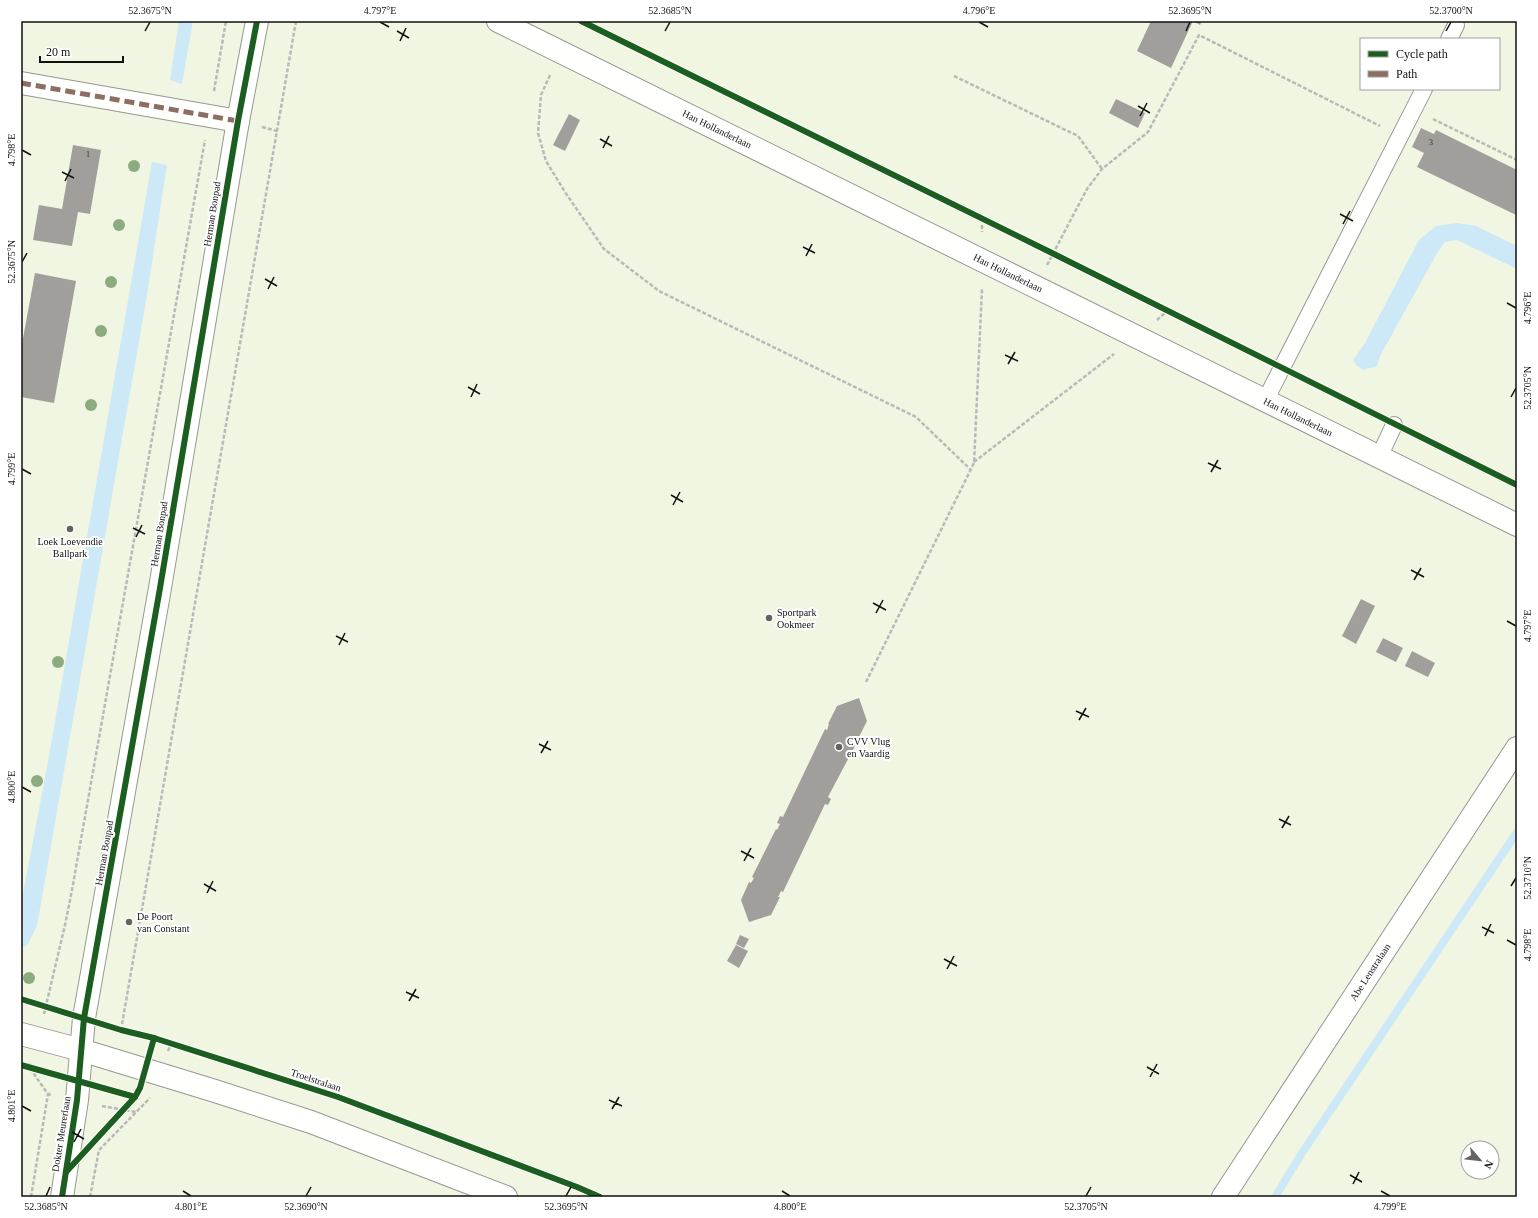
<svg xmlns="http://www.w3.org/2000/svg" width="1538" height="1218" font-family="Georgia,serif">
<style>
.pitch{fill:#f0f6e1;fill-rule:evenodd}
.water{fill:#cde8f7}
.lines{fill:none;stroke-linecap:round;stroke-linejoin:round}
.stream{stroke:#cde8f7;stroke-width:8}
.building{fill:#a19f9c}
.service-casing{stroke:#979795;stroke-width:18}
.pedestrian-casing{stroke:#979795;stroke-width:24}
.minor-casing{stroke:#979795;stroke-width:24}
.tertiary-casing{stroke:#979795;stroke-width:24}
.path{stroke:#b9b9b8;stroke-width:2.5;stroke-dasharray:4 2;stroke-linecap:butt}
.service{stroke:#fffffe;stroke-width:16}
.pedestrian{stroke:#fffffe;stroke-width:22}
.minor{stroke:#fffffe;stroke-width:22}
.tertiary{stroke:#fffffe;stroke-width:22}
.quiet{stroke:#8d6e63;stroke-width:5;stroke-dasharray:10 5;stroke-linecap:butt}
.cycleway-casing{stroke:#fff;stroke-width:8}
.cycleway{stroke:#1b5e20;stroke-width:6}
.tree{fill:#8cac80}
.ticks{fill:none;stroke:#111;stroke-width:1.5}
.poi-dot{fill:#646362;stroke:#fff;stroke-width:1.5}
.labels{text-anchor:middle;dominant-baseline:central;stroke-width:4;stroke-linejoin:round;paint-order:stroke}
.number-label{font-size:8px;fill:#353434}
.street-label{font-size:10px;fill:#111;stroke:#fff}
.poi-label{font-size:10px;fill:#111;stroke:#fff;text-anchor:start}
.neatline{fill:none;stroke:#111;stroke-width:1.5}
.ticks-label{font-size:10px;text-anchor:middle;fill:#111}
</style>
<rect width="100%" height="100%" fill="#fdfcf7"/>
<!-- pitch -->
<path class="pitch" d="M 21,21 L 1517,21 L 1517,1197 L 21,1197 ZM 1361,39 L 1499,39 L 1499,89 L 1361,89 ZM 1468,1148 L 1492,1148 L 1492,1172 L 1468,1172 Z"/>
<!-- water -->
<g class="water">
<path d="M 179,21 L 193,21 L 182,84 L 170,80 Z"/>
<path d="M 152,162 L 167,165 L 146,301 L 37,926 L 27,946 L 21,947 L 21,904 L 48,762 Z"/>
<path d="M 1457,223 L 1476,226 L 1517,246 L 1517,269 L 1457,240 L 1445,242 L 1437,253 L 1380,356 L 1377,366 L 1363,370 L 1356,365 L 1353,360 L 1365,343 L 1419,240 L 1436,226 Z"/>
</g>
<g class="lines">
<!-- stream -->
<path class="stream" d="M 1275,1197 L 1302,1153 L 1517,832"/>
</g>
<!-- building -->
<g class="building">
<path d="M 1151,21 L 1202,21 L 1200,25 L 1193,21 L 1171,68 L 1137,51 Z"/>
<path d="M 1116,99 L 1145,113 L 1138,128 L 1109,113 Z"/>
<path d="M 569,114 L 580,120 L 565,151 L 553,145 Z"/>
<path d="M 1421,128 L 1434,134 L 1436,130 L 1517,170 L 1517,213 L 1516,215 L 1417,167 L 1424,153 L 1412,147 Z"/>
<path d="M 73,145 L 101,150 L 90,214 L 78,212 L 72,246 L 33,240 L 39,205 L 62,209 Z"/>
<path d="M 35,273 L 76,281 L 54,403 L 21,397 L 21,349 Z"/>
<path d="M 1361,599 L 1375,606 L 1356,644 L 1342,636 Z"/>
<path d="M 1383,638 L 1403,648 L 1396,662 L 1376,652 Z"/>
<path d="M 1412,651 L 1435,663 L 1428,677 L 1405,666 Z"/>
<path d="M 859,698 L 867,721 L 858,739 L 857,738 L 854,743 L 856,744 L 828,797 L 831,799 L 828,805 L 825,804 L 783,892 L 781,891 L 778,897 L 780,897 L 771,915 L 749,922 L 741,900 L 749,882 L 751,883 L 754,878 L 752,877 L 776,829 L 777,830 L 780,824 L 777,823 L 780,816 L 783,817 L 825,729 L 827,730 L 829,724 L 828,724 L 837,706 Z"/>
<path d="M 740,935 L 749,939 L 744,948 L 736,944 Z"/>
<path d="M 736,945 L 748,951 L 739,968 L 727,961 Z"/>
</g>
<g class="lines">
<defs>
<g id="service">
<path d="M 1449,39 L 1456,25"/>
<path d="M 1265,401 L 1424,89"/>
<path d="M 1379,457 L 1394,425"/>
</g>
<path id="pedestrian" d="M 21,83 L 238,121"/>
<g id="minor">
<path d="M 498,21 L 1517,525"/>
<path d="M 62,1197 L 77,1100 L 84,1018 L 160,588 L 238,121 L 257,21"/>
<path d="M 1223,1197 L 1517,748"/>
</g>
<path id="tertiary" d="M 21,1034 L 81,1050 L 215,1091 L 311,1122 L 506,1197"/>
</defs>
<!-- service casing -->
<use href="#service" class="service-casing"/>
<!-- pedestrian casing -->
<use href="#pedestrian" class="pedestrian-casing"/>
<!-- minor casing -->
<use href="#minor" class="minor-casing"/>
<!-- tertiary casing -->
<use href="#tertiary" class="tertiary-casing"/>
<!-- path -->
<g class="path">
<path d="M 550,75 L 541,95 L 538,133 L 546,161 L 565,192 L 604,249 L 659,291 L 916,417 L 970,469"/>
<path d="M 954,76 L 1078,136 L 1102,169"/>
<path d="M 214,91 L 226,21"/>
<path d="M 1433,119 L 1517,160"/>
<path d="M 262,127 L 277,131"/>
<path d="M 982,219 L 982,232"/>
<path d="M 1047,265 L 1087,189 L 1102,169 L 1148,132 L 1199,35 L 1380,126"/>
<path d="M 1157,320 L 1167,311"/>
<path d="M 974,462 L 1114,354"/>
<path d="M 866,682 L 974,463 L 982,289"/>
<path d="M 44,1014 L 65,925 L 72,890 L 205,140"/>
<path d="M 121,1030 L 296,21"/>
<path d="M 168,1051 L 171,1044"/>
<path d="M 30,1063 L 29,1067 L 48,1094 L 52,1095"/>
<path d="M 102,1106 L 136,1112"/>
<path d="M 31,1197 L 48,1094"/>
<path d="M 90,1197 L 99,1150 L 150,1098"/>
</g>
<!-- service -->
<use href="#service" class="service"/>
<!-- pedestrian -->
<use href="#pedestrian" class="pedestrian"/>
<!-- minor -->
<use href="#minor" class="minor"/>
<!-- tertiary -->
<use href="#tertiary" class="tertiary"/>
<!-- quiet -->
<path class="quiet" d="M 21,83 L 238,121"/>
<defs>
<g id="cycleway">
<path d="M 581,21 L 1052,253 L 1517,485"/>
<path d="M 21,999 L 121,1030 L 154,1038 L 338,1097 L 577,1187 L 600,1197"/>
<path d="M 21,1065 L 135,1097"/>
<path d="M 66,1172 L 135,1097 L 140,1088 L 154,1038"/>
<path d="M 62,1197 L 77,1100 L 84,1018 L 160,588 L 238,121 L 257,21"/>
</g>
</defs>
<!-- cycleway casing -->
<use href="#cycleway" class="cycleway-casing"/>
<!-- cycleway -->
<use href="#cycleway" class="cycleway"/>
</g>
<!-- trees -->
<g class="tree">
<circle cx="134" cy="166" r="6"/>
<circle cx="119" cy="225" r="6"/>
<circle cx="111" cy="282" r="6"/>
<circle cx="101" cy="331" r="6"/>
<circle cx="91" cy="405" r="6"/>
<circle cx="58" cy="662" r="6"/>
<circle cx="37" cy="781" r="6"/>
<circle cx="29" cy="978" r="6"/>
</g>
<!-- ticks -->
<path class="ticks" d="M 380,22 L 389,27M 979,22 L 988,27M 145,31 L 150,22M 397,31 L 409,38M 665,31 L 670,22M 1186,31 L 1190,22M 1446,31 L 1451,22M 400,41 L 406,28M 1138,106 L 1150,113M 1140,116 L 1147,103M 600,139 L 612,146M 603,148 L 609,136M 22,150 L 31,155M 62,172 L 74,178M 65,181 L 71,169M 1340,214 L 1353,221M 1343,224 L 1350,211M 803,247 L 815,253M 806,256 L 812,244M 22,262 L 27,253M 265,279 L 277,286M 268,289 L 274,277M 1507,303 L 1516,308M 1005,355 L 1018,361M 1008,364 L 1015,352M 468,387 L 480,394M 471,397 L 477,384M 1511,397 L 1516,388M 1208,463 L 1221,469M 22,469 L 31,474M 1211,472 L 1218,460M 671,495 L 683,502M 673,505 L 680,492M 133,528 L 145,534M 136,537 L 142,525M 1411,570 L 1424,577M 1414,580 L 1421,568M 873,603 L 886,610M 876,613 L 883,600M 1507,621 L 1516,626M 336,636 L 348,642M 339,645 L 345,633M 1076,711 L 1089,717M 1079,720 L 1086,708M 539,744 L 551,750M 541,753 L 548,741M 22,787 L 31,792M 1279,819 L 1291,825M 1282,828 L 1289,816M 741,851 L 754,858M 744,861 L 751,848M 204,884 L 216,891M 1511,886 L 1516,878M 207,893 L 213,881M 1482,927 L 1494,933M 1485,936 L 1491,924M 1507,940 L 1516,945M 944,959 L 957,966M 947,969 L 954,956M 406,992 L 419,998M 409,1001 L 416,989M 1147,1067 L 1159,1074M 1150,1077 L 1157,1064M 609,1100 L 622,1106M 22,1106 L 31,1111M 612,1109 L 619,1097M 72,1132 L 84,1139M 74,1142 L 81,1129M 1350,1175 L 1362,1182M 1353,1184 L 1359,1172M 183,1191 L 191,1196M 782,1191 L 790,1196M 1381,1191 L 1390,1196M 46,1196 L 50,1187M 306,1196 L 311,1187M 566,1196 L 571,1187M 1086,1196 L 1091,1187"/>
<!-- markers -->
<g class="poi-dot">
<circle cx="70" cy="529" r="4"/>
<circle cx="769" cy="618" r="4"/>
<circle cx="839" cy="747" r="4"/>
<circle cx="129" cy="922" r="4"/>
</g>
<g class="labels">
<!-- number labels -->
<g class="number-label">
<text x="1431" y="142">3</text>
<text x="88" y="154">1</text>
</g>
<!-- street labels -->
<g class="street-label">
<text transform="translate(717 129) rotate(26)">Han Hollanderlaan</text>
<text transform="translate(212 214) rotate(-81)">Herman Bonpad</text>
<text transform="translate(1008 273) rotate(26)">Han Hollanderlaan</text>
<text transform="translate(1298 417) rotate(26)">Han Hollanderlaan</text>
<text transform="translate(159 534) rotate(-81)">Herman Bonpad</text>
<text transform="translate(104 853) rotate(-80)">Herman Bonpad</text>
<text transform="translate(1370 972) rotate(-57)">Abe Lenstralaan</text>
<text transform="translate(316 1080) rotate(18)">Troelstralaan</text>
<text transform="translate(61 1134) rotate(-81)">Dokter Meurerlaan</text>
</g>
<!-- poi labels -->
<g class="poi-label">
<text x="70" y="541" text-anchor="middle">Loek Loevendie<tspan x="70" dy="12">Ballpark</tspan></text>
<text x="777" y="612">Sportpark<tspan x="777" dy="12">Ookmeer</tspan></text>
<text x="847" y="741">CVV Vlug<tspan x="847" dy="12">en Vaardig</tspan></text>
<text x="137" y="916">De Poort<tspan x="137" dy="12">van Constant</tspan></text>
</g>
</g>
<!-- border -->
<rect width="1538" height="1218" fill="none" stroke="#ffffff" stroke-width="44"/>
<!-- legend -->
<rect x="1360" y="38" width="140" height="52" fill="#ffffff" stroke="#a0a0a0"/>
<rect x="1368" y="51" width="20" height="6" fill="#1b5e20" stroke="#a0a0a0"/>
<text x="1396" y="58" font-size="12" fill="#111111">Cycle path</text>
<rect x="1368" y="71" width="20" height="6" fill="#8d6e63" stroke="#a0a0a0"/>
<text x="1396" y="78" font-size="12" fill="#111111">Path</text>
<!-- north arrow -->
<g transform="translate(1480 1160) rotate(118)"><circle r="19" fill="#ffffff" stroke="#a0a0a0"/>
<path d="M0-3L7 15L0 10L-7 15Z" fill="#646362"/>
<text y="-6" font-size="11" font-weight="bold" text-anchor="middle" fill="#111111">N</text>
</g>
<!-- scale -->
<path d="M40 56v6h83v-6" fill="none" stroke="#111111" stroke-width="2"/>
<text x="46" y="56" font-size="12" fill="#111111" stroke="#ffffff" stroke-width="3" paint-order="stroke">20 m</text>
<rect x="22" y="22" width="1494" height="1174" class="neatline"/>
<g class="ticks-label">
<text x="150" y="14">52.3675°N</text>
<text x="380" y="14">4.797°E</text>
<text x="670" y="14">52.3685°N</text>
<text x="979" y="14">4.796°E</text>
<text x="1190" y="14">52.3695°N</text>
<text x="1451" y="14">52.3700°N</text>
<text transform="translate(11 150) rotate(-90)" y="4">4.798°E</text>
<text transform="translate(11 262) rotate(-90)" y="4">52.3675°N</text>
<text transform="translate(1527 308) rotate(-90)" y="4">4.796°E</text>
<text transform="translate(1527 388) rotate(-90)" y="4">52.3705°N</text>
<text transform="translate(11 469) rotate(-90)" y="4">4.799°E</text>
<text transform="translate(1527 626) rotate(-90)" y="4">4.797°E</text>
<text transform="translate(11 787) rotate(-90)" y="4">4.800°E</text>
<text transform="translate(1527 878) rotate(-90)" y="4">52.3710°N</text>
<text transform="translate(1527 945) rotate(-90)" y="4">4.798°E</text>
<text transform="translate(11 1106) rotate(-90)" y="4">4.801°E</text>
<text x="46" y="1210">52.3685°N</text>
<text x="191" y="1210">4.801°E</text>
<text x="306" y="1210">52.3690°N</text>
<text x="566" y="1210">52.3695°N</text>
<text x="790" y="1210">4.800°E</text>
<text x="1086" y="1210">52.3705°N</text>
<text x="1390" y="1210">4.799°E</text>
</g>
</svg>
